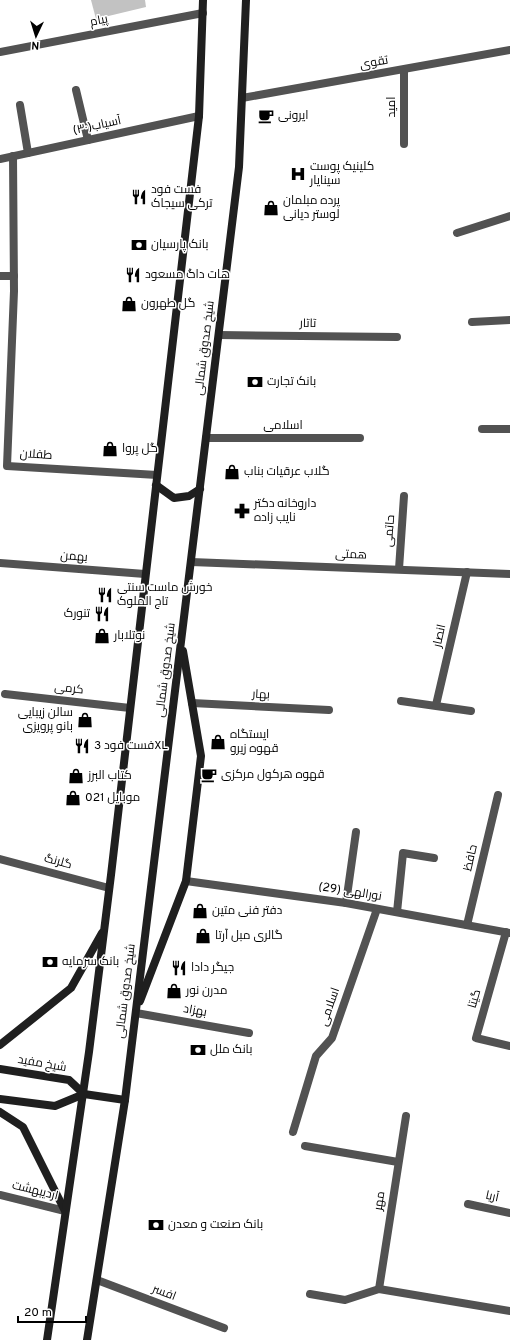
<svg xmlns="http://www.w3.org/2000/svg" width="510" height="1340" font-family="Overpass,Cairo,sans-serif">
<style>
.building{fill:#c2c2c2}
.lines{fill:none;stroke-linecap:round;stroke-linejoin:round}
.street{stroke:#525252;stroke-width:8}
.secondary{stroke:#1f1f1f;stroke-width:8}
.labels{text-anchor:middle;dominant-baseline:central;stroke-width:3;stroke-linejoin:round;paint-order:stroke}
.street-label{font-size:12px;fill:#000;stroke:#fff}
.poi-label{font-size:12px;fill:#000;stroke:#fff;text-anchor:start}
</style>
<rect width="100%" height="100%" fill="#fff"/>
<!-- building -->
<path class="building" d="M 91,0 L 145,0 L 146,7 L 96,19 Z"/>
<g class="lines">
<!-- street -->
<g class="street">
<path d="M 0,52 L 203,13"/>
<path d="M 404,70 L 404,144"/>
<path d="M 76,90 L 88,140"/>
<path d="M 242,98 L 510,50"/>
<path d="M 20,105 L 28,153"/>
<path d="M 13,156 L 14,291 L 7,466 L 157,475"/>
<path d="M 0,159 L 199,116"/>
<path d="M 457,233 L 510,216"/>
<path d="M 0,276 L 14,276"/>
<path d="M 472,322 L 510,320"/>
<path d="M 219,335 L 397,337"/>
<path d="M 482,429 L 510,429"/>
<path d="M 206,438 L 360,438"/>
<path d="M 191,562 L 510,574"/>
<path d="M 0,563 L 145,574"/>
<path d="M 399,569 L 404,496"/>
<path d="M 5,694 L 130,708"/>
<path d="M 401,701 L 471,711"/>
<path d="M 192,703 L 329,710"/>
<path d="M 436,705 L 467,572"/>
<path d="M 0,859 L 109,888"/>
<path d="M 186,881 L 346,903 L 510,933"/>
<path d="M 346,903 L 356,832"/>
<path d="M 397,912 L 403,853 L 434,858"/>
<path d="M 467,925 L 498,795"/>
<path d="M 506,932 L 476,1038 L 510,1046"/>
<path d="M 136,1013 L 249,1033"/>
<path d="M 293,1132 L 316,1056 L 332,1038 L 377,909"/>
<path d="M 305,1146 L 398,1162"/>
<path d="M 0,1195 L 65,1211"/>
<path d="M 468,1204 L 510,1213"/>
<path d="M 97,1280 L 224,1328"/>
<path d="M 379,1289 L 406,1116"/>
<path d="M 310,1294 L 345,1300 L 379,1289 L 510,1311"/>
</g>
<!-- secondary -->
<g class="secondary">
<path d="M 156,485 L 174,498 L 189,496 L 200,489"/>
<path d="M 140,1001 L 186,881 L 201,756 L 183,651"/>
<path d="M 0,1045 L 71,988 L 102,933"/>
<path d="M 0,1069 L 69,1080 L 84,1094"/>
<path d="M 84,1094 L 125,1100"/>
<path d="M 0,1099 L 55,1106 L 84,1094"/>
<path d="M 0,1112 L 23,1127 L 65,1211"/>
<path d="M 47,1340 L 89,1052 L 111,875 L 199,116 L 203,0"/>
<path d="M 87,1340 L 125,1100 L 239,167 L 246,0"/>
</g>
</g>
<!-- icons -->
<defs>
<symbol id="cafe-bare" viewBox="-9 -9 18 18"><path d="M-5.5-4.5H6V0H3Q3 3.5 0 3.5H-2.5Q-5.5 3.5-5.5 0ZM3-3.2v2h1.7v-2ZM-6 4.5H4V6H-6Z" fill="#000" stroke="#fff" stroke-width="2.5" paint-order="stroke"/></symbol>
<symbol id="hospital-bare" viewBox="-9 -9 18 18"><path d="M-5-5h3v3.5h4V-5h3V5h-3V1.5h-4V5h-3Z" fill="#000" stroke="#fff" stroke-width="2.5" paint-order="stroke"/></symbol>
<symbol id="restaurant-bare" viewBox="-9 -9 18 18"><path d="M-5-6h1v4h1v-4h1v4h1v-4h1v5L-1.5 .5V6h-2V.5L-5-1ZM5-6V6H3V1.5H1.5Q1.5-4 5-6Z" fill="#000" stroke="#fff" stroke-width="2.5" paint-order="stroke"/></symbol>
<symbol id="shop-bare" viewBox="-9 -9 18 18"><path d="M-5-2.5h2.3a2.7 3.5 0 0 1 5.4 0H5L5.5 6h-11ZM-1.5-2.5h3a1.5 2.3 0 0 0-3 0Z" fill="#000" stroke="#fff" stroke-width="2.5" paint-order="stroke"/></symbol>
<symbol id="bank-bare" viewBox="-9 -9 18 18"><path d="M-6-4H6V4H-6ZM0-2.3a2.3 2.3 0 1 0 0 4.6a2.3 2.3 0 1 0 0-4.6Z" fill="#000" stroke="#fff" stroke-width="2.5" paint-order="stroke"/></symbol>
<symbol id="pharmacy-bare" viewBox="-9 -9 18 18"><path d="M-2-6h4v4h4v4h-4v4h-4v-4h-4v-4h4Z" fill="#000" stroke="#fff" stroke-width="2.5" paint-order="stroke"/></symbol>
</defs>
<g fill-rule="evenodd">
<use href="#cafe-bare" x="255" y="105" width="22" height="22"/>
<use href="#hospital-bare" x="287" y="163" width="22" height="22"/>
<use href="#restaurant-bare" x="128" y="186" width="22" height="22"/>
<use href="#shop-bare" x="260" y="197" width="22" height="22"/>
<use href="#bank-bare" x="128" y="234" width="22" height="22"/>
<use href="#restaurant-bare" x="122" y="264" width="22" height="22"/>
<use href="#shop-bare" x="118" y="293" width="22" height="22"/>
<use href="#bank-bare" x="244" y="371" width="22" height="22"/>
<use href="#shop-bare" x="99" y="438" width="22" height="22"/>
<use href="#shop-bare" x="221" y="461" width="22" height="22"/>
<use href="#pharmacy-bare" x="231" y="500" width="22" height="22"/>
<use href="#restaurant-bare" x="94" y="584" width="22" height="22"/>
<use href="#restaurant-bare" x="91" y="603" width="22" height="22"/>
<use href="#shop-bare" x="91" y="625" width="22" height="22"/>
<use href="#shop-bare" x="74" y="709" width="22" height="22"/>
<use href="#shop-bare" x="207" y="731" width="22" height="22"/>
<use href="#restaurant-bare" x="71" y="735" width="22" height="22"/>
<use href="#cafe-bare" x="198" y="764" width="22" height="22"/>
<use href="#shop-bare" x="65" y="765" width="22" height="22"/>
<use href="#shop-bare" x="62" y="787" width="22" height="22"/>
<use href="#shop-bare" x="189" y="900" width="22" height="22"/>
<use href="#shop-bare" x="192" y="925" width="22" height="22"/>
<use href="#bank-bare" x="39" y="951" width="22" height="22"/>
<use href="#restaurant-bare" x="168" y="957" width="22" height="22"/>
<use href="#shop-bare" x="163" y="980" width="22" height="22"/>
<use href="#bank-bare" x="187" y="1039" width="22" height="22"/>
<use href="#bank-bare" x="145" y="1214" width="22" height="22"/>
</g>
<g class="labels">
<!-- street labels -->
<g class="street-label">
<text transform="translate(99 21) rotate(-11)">پیام</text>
<text transform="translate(374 63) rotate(-10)">تقوی</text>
<text transform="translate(392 107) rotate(-90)">امید</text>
<text transform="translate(97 126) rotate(-12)">آسیاب(۳۰)</text>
<text transform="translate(308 324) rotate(1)">تاتار</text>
<text transform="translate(205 348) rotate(-83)">شیخ صدوق شمالی</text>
<text x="283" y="426">اسلامی</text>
<text transform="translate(36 455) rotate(3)">طفلان</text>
<text transform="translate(390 531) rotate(-86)">حاتمی</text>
<text transform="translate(351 555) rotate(2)">همتی</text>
<text transform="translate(74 557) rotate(4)">بهمن</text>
<text transform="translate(440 636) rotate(-77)">انصار</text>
<text transform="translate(166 670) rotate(-83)">شیخ صدوق شمالی</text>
<text transform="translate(69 689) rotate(6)">کرمی</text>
<text transform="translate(261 695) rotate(3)">بهار</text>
<text transform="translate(471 858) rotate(-77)">حافظ</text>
<text transform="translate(58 862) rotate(15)">گلرنگ</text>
<text transform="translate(350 892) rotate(9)">نورالهی (29)</text>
<text transform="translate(126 991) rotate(-83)">شیخ صدوق شمالی</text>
<text transform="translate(475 999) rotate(-74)">گیتا</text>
<text transform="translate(330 1007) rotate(-71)">اسلامی</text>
<text transform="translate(195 1011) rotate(10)">بهزاد</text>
<text transform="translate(42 1064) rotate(10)">شیخ مفید</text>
<text transform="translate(35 1191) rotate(14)">اردیبهشت</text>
<text transform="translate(492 1197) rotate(12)">آریا</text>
<text transform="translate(380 1201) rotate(-81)">مهر</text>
<text transform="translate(164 1293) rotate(21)">افسر</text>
</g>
<!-- poi labels -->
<g class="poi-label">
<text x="278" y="116">ایرونی</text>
<text x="310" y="167">کلینیک پوست<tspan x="310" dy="14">سینایار</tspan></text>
<text x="151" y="190">فست فود<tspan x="151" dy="14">ترکی سیجاک</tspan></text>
<text x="283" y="201">پرده مبلمان<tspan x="283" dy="14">لوستر دیانی</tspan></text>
<text x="151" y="245">بانک پارسیان</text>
<text x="145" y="275">هات داگ مسعود</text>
<text x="141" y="304">گل طهرون</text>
<text x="267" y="382">بانک تجارت</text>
<text x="122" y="449">گل پروا</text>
<text x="244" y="472">گلاب عرقیات بناب</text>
<text x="254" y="504">داروخانه دکتر<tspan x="254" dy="14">نایب زاده</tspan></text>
<text x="117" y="588">خورش ماست سنتی<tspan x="117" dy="14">تاج الملوک</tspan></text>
<text x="90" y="614" text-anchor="end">تنورک</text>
<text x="114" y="636">نوتلابار</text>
<text x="73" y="713" text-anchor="end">سالن زیبایی<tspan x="73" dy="14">بانو پرویزی</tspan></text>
<text x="230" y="735">ایستگاه<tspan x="230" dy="14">قهوه زیرو</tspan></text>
<text x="94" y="746">فست فود 3XL</text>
<text x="221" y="775">قهوه هرکول مرکزی</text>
<text x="88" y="776">کتاب البرز</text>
<text x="85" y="798">موبایل 021</text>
<text x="212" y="911">دفتر فنی متین</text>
<text x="215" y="936">گالری مبل آرتا</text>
<text x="62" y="962">بانک سرمایه</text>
<text x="191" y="968">جیگر دادا</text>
<text x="186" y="991">مدرن نور</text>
<text x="210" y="1050">بانک ملل</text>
<text x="168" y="1225">بانک صنعت و معدن</text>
</g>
</g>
<!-- north arrow -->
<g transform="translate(36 36) rotate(184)" stroke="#ffffff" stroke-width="3" paint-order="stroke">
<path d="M0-3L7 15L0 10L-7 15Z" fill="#000000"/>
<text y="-6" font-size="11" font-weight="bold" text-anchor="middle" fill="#000000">N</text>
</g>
<!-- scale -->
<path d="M18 1316v6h68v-6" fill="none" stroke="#000000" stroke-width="2"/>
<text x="24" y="1316" font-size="12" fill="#000000" stroke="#ffffff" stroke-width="3" paint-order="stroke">20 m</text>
</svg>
